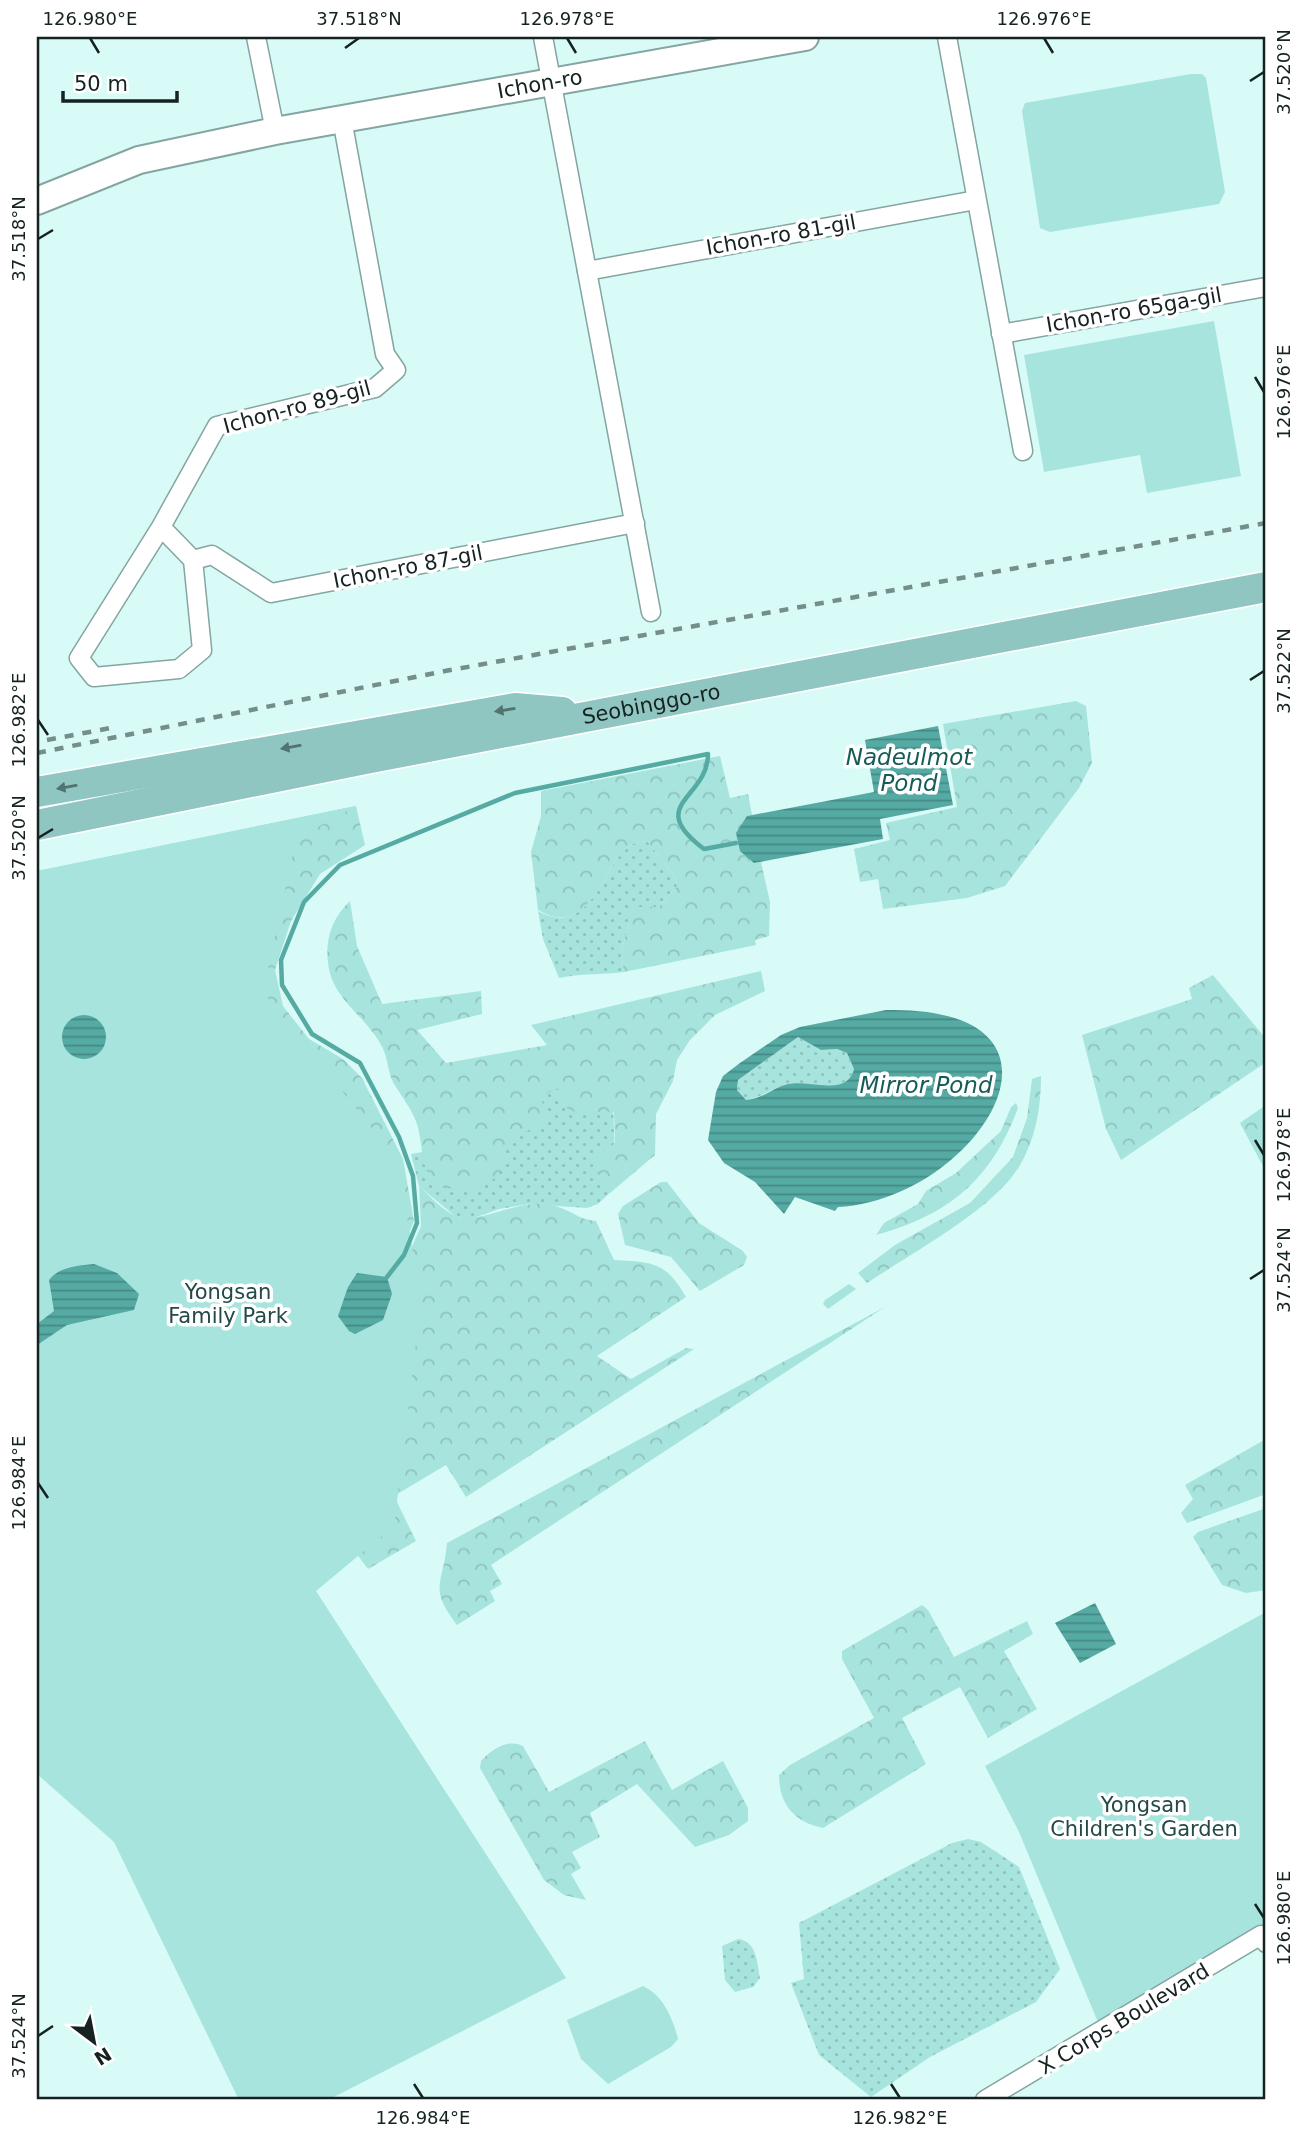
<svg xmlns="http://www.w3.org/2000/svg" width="1303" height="2137" font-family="'DejaVu Sans',sans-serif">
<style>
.grass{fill:url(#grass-dots)}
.forest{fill:url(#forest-crowns)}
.park{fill:#a7e4dd}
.water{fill:url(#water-rules);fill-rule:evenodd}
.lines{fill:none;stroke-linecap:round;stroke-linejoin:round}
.stream{stroke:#55aaa3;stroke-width:4.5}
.street-casing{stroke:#84a5a1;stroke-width:21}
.secondary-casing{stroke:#84a5a1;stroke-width:30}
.primary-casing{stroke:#fff;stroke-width:33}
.street{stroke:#fff;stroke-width:18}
.secondary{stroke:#fff;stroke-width:26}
.primary{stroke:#90c6c1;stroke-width:30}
.rail{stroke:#758d8b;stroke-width:4.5;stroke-dasharray:9 9;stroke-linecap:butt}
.oneway{fill:#527471}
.ticks{fill:none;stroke:#152221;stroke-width:2.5}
.labels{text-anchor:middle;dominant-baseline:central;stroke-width:7;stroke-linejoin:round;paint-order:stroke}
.street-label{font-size:21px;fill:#152221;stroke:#fff}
.park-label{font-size:21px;fill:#234a47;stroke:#fff}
.water-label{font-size:23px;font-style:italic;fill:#155c57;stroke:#fff}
.neatline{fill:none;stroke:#152221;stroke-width:2.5}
.ticks-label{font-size:18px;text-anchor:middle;fill:#152221}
</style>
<defs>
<pattern id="grass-dots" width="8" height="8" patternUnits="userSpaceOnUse" patternTransform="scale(1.75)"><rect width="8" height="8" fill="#a7e4dd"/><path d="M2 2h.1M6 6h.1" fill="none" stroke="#8fc3bd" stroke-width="1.8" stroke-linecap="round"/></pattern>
<pattern id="forest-crowns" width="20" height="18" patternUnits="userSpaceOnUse" patternTransform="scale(1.75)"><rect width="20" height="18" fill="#a7e4dd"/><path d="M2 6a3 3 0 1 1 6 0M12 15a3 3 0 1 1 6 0" fill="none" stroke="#8fc3bd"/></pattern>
<pattern id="water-rules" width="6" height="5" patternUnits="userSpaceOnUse" patternTransform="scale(1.75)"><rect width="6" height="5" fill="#55aaa3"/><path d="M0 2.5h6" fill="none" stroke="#458a84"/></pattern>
</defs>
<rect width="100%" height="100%" fill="#d8fbf7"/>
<!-- grass -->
<g class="grass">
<path d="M 647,841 L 676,878 L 677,886 L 659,907 L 633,908 L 621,953 L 624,972 C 601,975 581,973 559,978 L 543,939 L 538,911 C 592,941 603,861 631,845 C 635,842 642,842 647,841 Z"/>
<path d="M 798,1037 L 821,1050 L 837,1049 L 847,1053 L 854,1069 C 847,1096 809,1082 788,1084 C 775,1086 762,1098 746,1100 L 737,1090 L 738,1080 Z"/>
<path d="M 612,1074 L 616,1187 L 598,1204 L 587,1208 L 529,1204 L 499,1209 L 471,1219 L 456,1217 L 419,1186 L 411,1154 L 434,1150 L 535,1090 Z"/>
<path d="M 968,1839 L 981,1842 L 1019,1867 L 1060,1969 L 1036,2002 L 930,2057 L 871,2097 L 819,2055 L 791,1983 L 804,1979 L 799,1923 L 952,1843 Z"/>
<path d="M 738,1939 C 757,1941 757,1963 760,1978 L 753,1987 L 735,1992 L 725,1980 L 722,1946 Z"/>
</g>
<!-- forest -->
<g class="forest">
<path d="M 1076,701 L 1086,706 L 1092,763 L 1079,788 L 1005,886 L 967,898 L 883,909 L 878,879 L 860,882 L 854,849 L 890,840 L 886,823 L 957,807 L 943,724 Z"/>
<path d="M 720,756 L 730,798 L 748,794 L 752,815 L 747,816 L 754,863 L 761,862 L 770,902 L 769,936 L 755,940 L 756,945 L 624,972 L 621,953 L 633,907 L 659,907 L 677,886 L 676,878 L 647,841 C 642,842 635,842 631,845 C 603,861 592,942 538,910 L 531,852 L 541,816 L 541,791 Z"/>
<path d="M 356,806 L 365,845 L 320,874 L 291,921 L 275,970 L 283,1006 L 309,1039 L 343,1059 L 362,1078 L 403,1159 L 414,1221 L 402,1250 L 406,1260 L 421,1226 L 419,1186 C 430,1196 444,1212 458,1217 C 480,1224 523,1196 555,1206 C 571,1210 577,1219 596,1221 L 614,1260 C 653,1262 666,1262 686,1297 L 597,1356 L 631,1379 L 686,1348 L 694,1349 L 466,1497 L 446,1465 L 394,1496 L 416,1541 L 368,1569 L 322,1508 L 37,1183 L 37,871 Z"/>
<path d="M 350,901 L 357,946 L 382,1004 L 481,991 L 482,1014 L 417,1030 L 446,1063 L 547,1045 L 531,1025 L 761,971 L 765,991 L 715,1015 L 690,1040 L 677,1060 L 673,1081 L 656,1114 L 655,1155 L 610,1193 L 594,1166 L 598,1156 L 615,1143 L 614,1112 C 598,1110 582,1115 568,1110 L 559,1088 L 541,1096 L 546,1117 L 540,1124 L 509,1141 C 505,1150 505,1165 500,1172 C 488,1191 441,1197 429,1176 C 421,1161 422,1140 417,1124 C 412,1109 401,1096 393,1082 C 388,1072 388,1061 384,1051 C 370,1018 332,1001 328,963 C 325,939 332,918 350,901 Z"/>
<path d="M 1213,975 L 1266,1039 L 1265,1063 L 1121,1160 L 1106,1129 L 1082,1035 L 1192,999 L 1189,988 Z"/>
<path d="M 1041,1076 C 1041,1106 1036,1138 1020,1165 C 995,1209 910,1254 867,1283 L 858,1273 L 895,1245 L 970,1203 L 1013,1157 L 1027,1118 L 1032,1079 Z"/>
<path d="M 1016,1103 L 1018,1108 C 991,1180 949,1215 876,1235 L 884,1223 L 918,1204 L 926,1191 L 956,1173 L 1001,1131 L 1011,1107 Z"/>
<path d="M 1266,1105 L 1266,1172 L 1240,1123 Z"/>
<path d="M 661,1182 L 667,1182 L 699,1223 L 743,1251 L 747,1257 L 744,1265 L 700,1291 L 671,1257 L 625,1245 L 618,1214 L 623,1206 Z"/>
<path d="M 849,1284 L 856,1289 L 828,1309 L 823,1304 L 825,1300 Z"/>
<path d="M 885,1307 L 491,1565 L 502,1584 L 490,1591 L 495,1601 L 457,1625 C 428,1587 443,1586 447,1543 Z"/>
<path d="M 1266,1439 L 1266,1494 L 1187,1523 L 1181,1513 L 1193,1499 L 1185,1485 Z"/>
<path d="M 1266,1508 L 1266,1590 L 1246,1593 L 1222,1585 L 1193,1537 L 1198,1532 Z"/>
<path d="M 922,1605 L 928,1610 L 954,1657 L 1027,1621 L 1033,1634 L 1004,1651 L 1037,1709 L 988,1738 L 960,1687 L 902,1718 L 926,1764 L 823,1828 C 795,1822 779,1805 779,1775 L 790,1765 L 874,1718 L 842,1659 L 842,1651 Z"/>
<path d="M 645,1741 L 672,1790 L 723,1761 L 748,1808 L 748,1821 L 729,1835 L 695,1847 L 637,1784 L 590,1813 L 600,1837 L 572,1852 L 581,1868 L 571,1874 L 586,1900 L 564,1895 L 544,1880 L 480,1768 L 481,1761 C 491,1750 508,1738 523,1746 L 549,1792 Z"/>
</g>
<!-- park -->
<g class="park">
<path d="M 1191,74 L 1202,74 L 1206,78 L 1225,192 L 1219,204 L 1050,232 L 1040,228 L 1022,111 L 1025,103 Z"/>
<path d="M 1214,321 L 1241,476 L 1147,493 L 1140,455 L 1044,472 L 1024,355 Z"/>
<path d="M 356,806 L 296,839 L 263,992 L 398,1161 L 421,1301 L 394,1526 L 316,1591 L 566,1978 L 328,2100 L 239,2100 L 114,1842 L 37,1774 L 37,871 Z"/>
<path d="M 1266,1612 L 1266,1932 L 1100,2027 L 1019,1832 L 985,1766 Z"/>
<path d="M 643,1986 C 663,1995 673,2019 678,2039 L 671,2047 L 608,2084 L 581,2059 L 567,2020 Z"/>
</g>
<!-- water -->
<g class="water">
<path d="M 938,726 L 953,805 L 880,819 L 883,839 L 754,863 L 740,851 L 736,833 L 747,816 L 874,792 L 865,740 Z"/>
<path d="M 886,1010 C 1101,1006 977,1200 838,1207 L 835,1211 L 795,1197 L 784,1214 L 755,1182 L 724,1163 L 708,1140 L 716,1092 L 723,1076 L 740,1063 L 781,1035 L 800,1027 ZM 798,1037 L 821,1050 L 837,1049 L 847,1053 L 854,1069 C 847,1097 810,1080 788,1084 C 774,1087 763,1099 746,1100 L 737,1090 L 738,1080 Z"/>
<circle cx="84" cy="1037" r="22"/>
<path d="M 94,1264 L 117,1273 L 139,1294 L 134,1310 L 67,1325 L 37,1345 L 37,1324 L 54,1311 L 49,1280 C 60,1266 78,1266 94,1264 Z"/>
<path d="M 357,1273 L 387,1277 L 392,1294 L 383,1320 L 355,1334 L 349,1331 L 338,1316 L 348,1287 Z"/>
<path d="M 1095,1603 L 1116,1644 L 1080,1663 L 1055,1623 Z"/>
</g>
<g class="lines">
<!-- stream -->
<path class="stream" d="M 387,1277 L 404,1255 L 417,1223 L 413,1176 L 399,1137 L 360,1063 L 312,1034 L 282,985 L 281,960 L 304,902 L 340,865 L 515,793 L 708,754 C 708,799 644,804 704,849 L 736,843"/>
<defs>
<g id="street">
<path d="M 256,37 L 275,131"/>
<path d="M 543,37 L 651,612"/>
<path d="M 947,37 L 1023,451"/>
<path d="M 587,271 L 976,200"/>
<path d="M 1001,334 L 1266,287"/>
<path d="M 161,527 L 193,560 L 202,650 L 179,669 L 94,677 L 79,658 L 161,527 L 217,426 L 375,388 L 396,370 L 385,354 L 342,119"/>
<path d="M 193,560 L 212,555 L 271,593 L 635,523"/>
<path d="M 985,2100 L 1261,1935 L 1266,1943"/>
</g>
<g id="secondary">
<path id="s1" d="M 37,201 L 139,160 L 275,131 L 805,37"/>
</g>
<g id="primary">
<path d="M 37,792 L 515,708 L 562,712"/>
<path id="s2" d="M 37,825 L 365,759 L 1266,587"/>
</g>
</defs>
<!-- street casing -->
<use href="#street" class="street-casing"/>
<!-- secondary casing -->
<use href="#secondary" class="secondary-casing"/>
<!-- primary casing -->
<use href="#primary" class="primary-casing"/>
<!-- street -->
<use href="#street" class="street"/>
<!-- secondary -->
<use href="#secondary" class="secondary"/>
<!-- primary -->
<use href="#primary" class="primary"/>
<!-- rail -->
<g class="rail">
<path d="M 47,740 L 116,727"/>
<path d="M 37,753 L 445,671 L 1266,523"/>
</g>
</g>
<!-- one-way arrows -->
<defs><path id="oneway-solid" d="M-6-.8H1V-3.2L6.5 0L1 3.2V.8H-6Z" transform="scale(1.75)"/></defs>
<g class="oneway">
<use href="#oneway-solid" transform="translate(505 710) rotate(171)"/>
<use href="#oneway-solid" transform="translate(291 747) rotate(170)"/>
<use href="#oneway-solid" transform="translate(67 787) rotate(170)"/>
</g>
<!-- ticks -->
<path class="ticks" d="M 90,38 L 99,53M 567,38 L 576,53M 1044,38 L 1053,53M 345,48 L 359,38M 1250,81 L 1264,72M 38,239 L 53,230M 1255,377 L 1264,392M 1250,680 L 1264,671M 38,720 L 48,735M 38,838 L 53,829M 1255,1140 L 1264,1155M 1250,1279 L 1264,1270M 38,1483 L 48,1498M 1255,1904 L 1264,1918M 38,2036 L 53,2026M 414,2084 L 423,2098M 891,2084 L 900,2098"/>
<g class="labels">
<!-- street labels -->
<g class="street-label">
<text stroke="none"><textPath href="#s1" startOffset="518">Ichon-ro</textPath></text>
<text transform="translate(781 235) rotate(-10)">Ichon-ro 81-gil</text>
<text transform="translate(1134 310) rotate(-10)">Ichon-ro 65ga-gil</text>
<text transform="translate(297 407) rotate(-15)">Ichon-ro 89-gil</text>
<text transform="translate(408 567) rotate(-11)">Ichon-ro 87-gil</text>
<text stroke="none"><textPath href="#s2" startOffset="626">Seobinggo-ro</textPath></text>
<text transform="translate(1124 2019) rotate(-31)">X Corps Boulevard</text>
</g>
<!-- park labels -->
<g class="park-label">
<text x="228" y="1292">Yongsan<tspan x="228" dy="24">Family Park</tspan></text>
<text x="1144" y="1805">Yongsan<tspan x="1144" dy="24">Children's Garden</tspan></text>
</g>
<!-- water labels -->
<g class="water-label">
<text x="909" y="757">Nadeulmot<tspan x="909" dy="26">Pond</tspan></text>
<text x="926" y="1085">Mirror Pond</text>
</g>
</g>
<!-- border -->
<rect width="1303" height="2137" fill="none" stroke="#ffffff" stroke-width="77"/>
<!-- north arrow -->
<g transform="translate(94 2042) rotate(148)" stroke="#ffffff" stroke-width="5" paint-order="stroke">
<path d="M0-5L12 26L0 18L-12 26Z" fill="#152221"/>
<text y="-10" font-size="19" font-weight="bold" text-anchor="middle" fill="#152221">N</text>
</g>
<!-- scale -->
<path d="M63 91v10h114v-10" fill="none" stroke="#152221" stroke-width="3.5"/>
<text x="74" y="91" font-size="21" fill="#152221" stroke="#ffffff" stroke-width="5" paint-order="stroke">50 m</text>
<rect x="38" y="38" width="1226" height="2060" class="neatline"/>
<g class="ticks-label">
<text x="90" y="25">126.980°E</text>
<text x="359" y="25">37.518°N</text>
<text x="567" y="25">126.978°E</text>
<text x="1044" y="25">126.976°E</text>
<text transform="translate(1284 72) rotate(-90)" y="6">37.520°N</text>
<text transform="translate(19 239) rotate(-90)" y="6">37.518°N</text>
<text transform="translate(1284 392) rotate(-90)" y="6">126.976°E</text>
<text transform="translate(1284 671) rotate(-90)" y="6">37.522°N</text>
<text transform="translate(19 720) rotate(-90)" y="6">126.982°E</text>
<text transform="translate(19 838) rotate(-90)" y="6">37.520°N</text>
<text transform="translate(1284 1155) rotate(-90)" y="6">126.978°E</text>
<text transform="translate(1284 1270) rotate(-90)" y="6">37.524°N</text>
<text transform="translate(19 1483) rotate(-90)" y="6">126.984°E</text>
<text transform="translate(1284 1918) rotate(-90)" y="6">126.980°E</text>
<text transform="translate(19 2036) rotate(-90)" y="6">37.524°N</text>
<text x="423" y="2124">126.984°E</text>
<text x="900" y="2124">126.982°E</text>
</g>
</svg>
